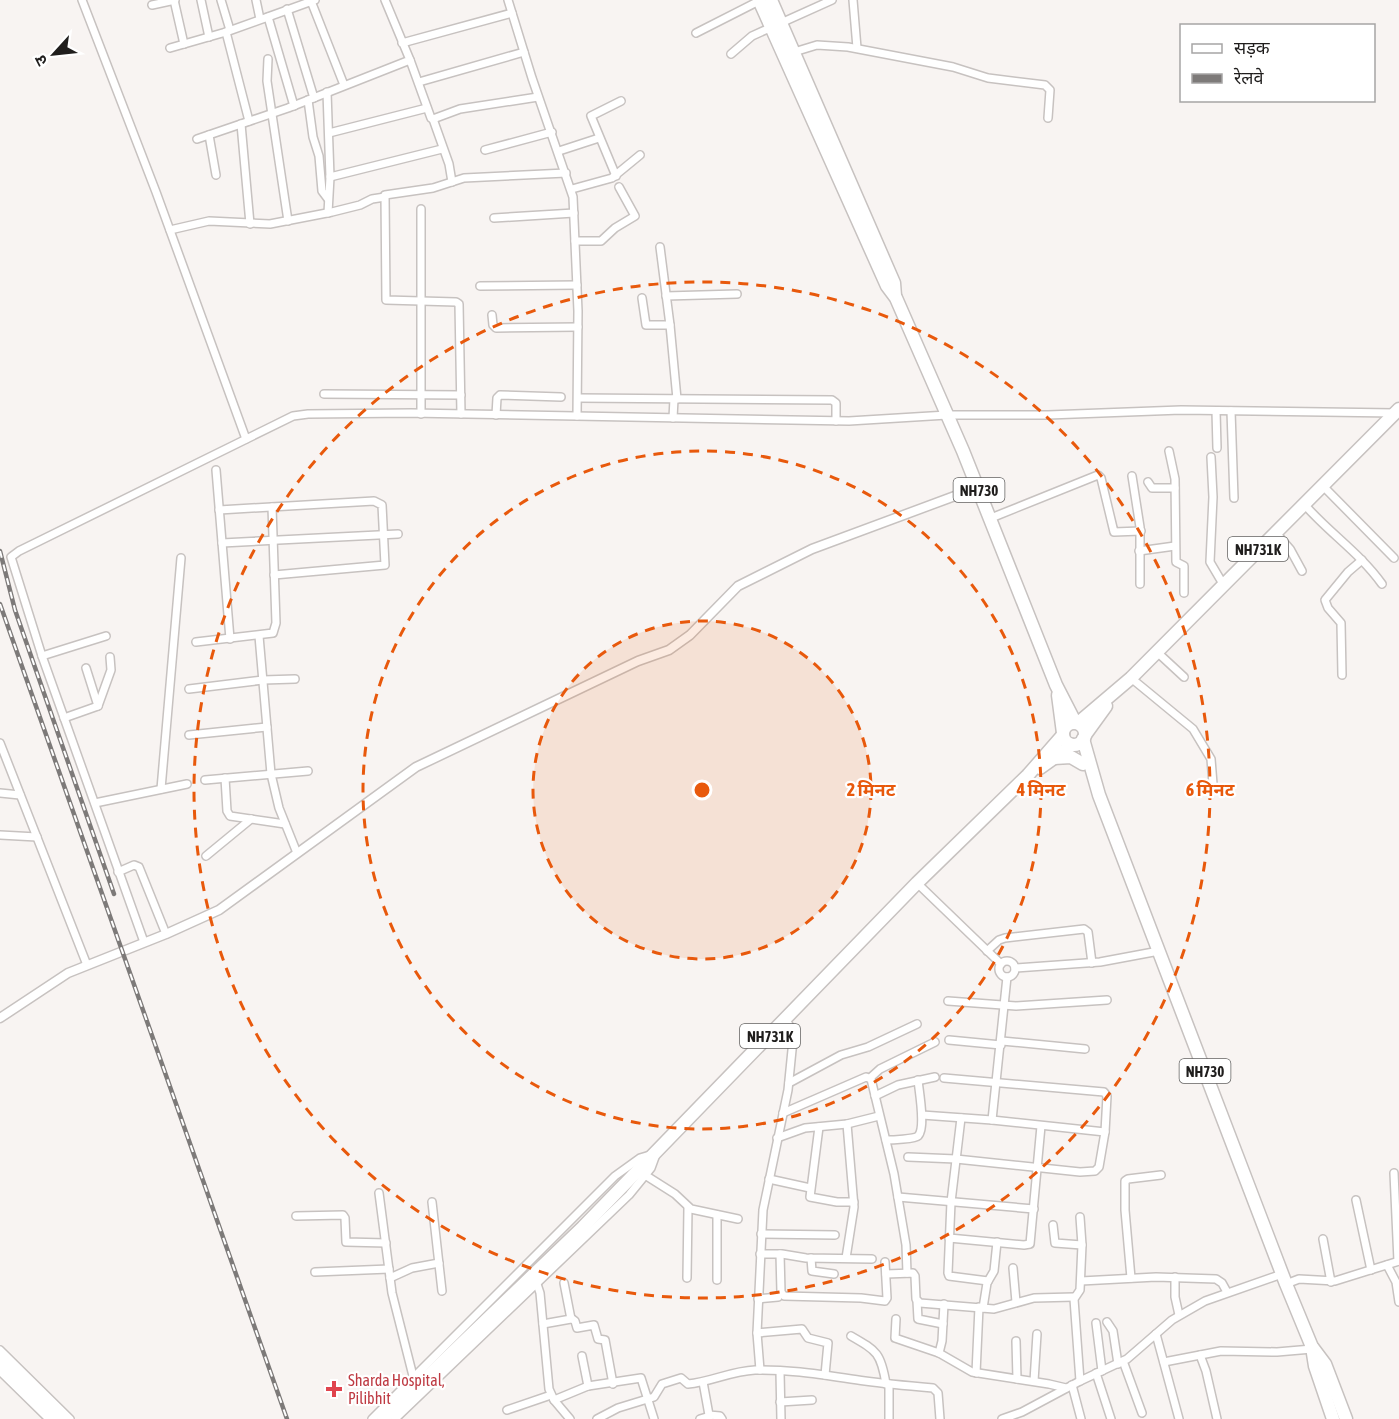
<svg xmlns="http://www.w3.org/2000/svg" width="1399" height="1419" font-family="'Asap Condensed','Noto Sans Devanagari',sans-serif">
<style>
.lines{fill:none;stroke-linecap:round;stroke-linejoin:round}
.minor-casing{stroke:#c7c2c0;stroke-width:10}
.tertiary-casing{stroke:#c7c2c0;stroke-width:11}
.trunk-casing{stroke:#c7c2c0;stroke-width:15}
.minor{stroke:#fff;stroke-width:7}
.tertiary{stroke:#fff;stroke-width:8}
.trunk{stroke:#fff;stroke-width:12}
.rail-casing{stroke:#7d7a79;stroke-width:4.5}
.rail{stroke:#fff;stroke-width:2;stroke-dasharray:7;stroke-linecap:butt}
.ring{fill:none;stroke:#e8590c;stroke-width:3;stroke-dasharray:10 8}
.health-dot{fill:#e0444e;stroke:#fff;stroke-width:2}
.labels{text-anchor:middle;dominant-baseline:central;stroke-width:4.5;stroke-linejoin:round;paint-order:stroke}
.shield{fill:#fff;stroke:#636261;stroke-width:1.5}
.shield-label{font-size:15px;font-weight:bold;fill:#201e1d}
.health-label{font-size:16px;fill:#be3a42;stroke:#fff;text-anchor:start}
.centre{fill:#e8590c;stroke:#fff;stroke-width:3}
.ring-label{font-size:18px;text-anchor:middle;font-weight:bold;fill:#e8590c;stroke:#fff;stroke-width:4.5;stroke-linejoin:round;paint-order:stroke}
</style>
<rect width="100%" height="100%" fill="#f8f4f2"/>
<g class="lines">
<defs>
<g id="minor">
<path d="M 82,0 L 156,192 L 246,439"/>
<path d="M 174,0 L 184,44"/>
<path d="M 201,0 L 209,37"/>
<path d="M 221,0 L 230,30"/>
<path d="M 256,0 L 260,19"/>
<path d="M 508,0 L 532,78 L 573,197 L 578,311 L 577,416"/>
<path d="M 853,0 L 857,48"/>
<path d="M 311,1 L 344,85"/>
<path d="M 152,5 L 175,0"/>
<path d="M 287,9 L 314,98"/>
<path d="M 268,17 L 294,106"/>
<path d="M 226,32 L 249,121"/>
<path d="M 696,33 L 759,1"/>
<path d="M 402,43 L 512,13"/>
<path d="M 170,48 L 226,32 L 315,0"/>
<path d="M 794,52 L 817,45 L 848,47 L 953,67 L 988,78 L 1045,85 L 1050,90 L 1048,118"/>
<path d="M 731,54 L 752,36 L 832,0"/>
<path d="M 268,59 L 267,81 L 288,221"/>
<path d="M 410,60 L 431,118 L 433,119 L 460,109 L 538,97"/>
<path d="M 419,82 L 524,52"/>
<path d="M 327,92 L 330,177 L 328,213"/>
<path d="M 308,100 L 313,137 L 319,156 L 322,191 L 328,199"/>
<path d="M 433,119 L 449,164 L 452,182"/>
<path d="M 241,124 L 250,224"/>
<path d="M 329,133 L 427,108"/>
<path d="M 209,135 L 216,175"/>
<path d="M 197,139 L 288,108 L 410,60 L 385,0"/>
<path d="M 485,150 L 552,132"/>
<path d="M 559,151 L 599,138"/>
<path d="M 616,176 L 591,116 L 621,101"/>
<path d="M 330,177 L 442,149"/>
<path d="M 572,189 L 612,178 L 640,155"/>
<path d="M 421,209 L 421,414"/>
<path d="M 494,218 L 574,213"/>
<path d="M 170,230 L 209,221 L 270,224 L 332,212 L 360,205 L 372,199 L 385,197"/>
<path d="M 575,241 L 601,241 L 615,228 L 635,216 L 619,187"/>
<path d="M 660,247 L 670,325 L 677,399"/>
<path d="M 480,286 L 577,285"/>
<path d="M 666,296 L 737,294"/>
<path d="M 642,298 L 646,325 L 670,325"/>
<path d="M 492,315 L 493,325 L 496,328 L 578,327"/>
<path d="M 324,394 L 461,395"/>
<path d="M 578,398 L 832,400 L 836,403 L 836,421"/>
<path d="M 1216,411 L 1217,448"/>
<path d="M 1231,411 L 1234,498"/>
<path d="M 461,414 L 459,304 L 456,302 L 386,300 L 385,195 L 433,188 L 464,178 L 566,173"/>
<path d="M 496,415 L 497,398 L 500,395 L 561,397"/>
<path d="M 673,418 L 674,399"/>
<path d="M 1169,451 L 1175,479 L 1176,562 L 1184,566 L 1184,593"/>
<path d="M 1211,457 L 1213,497 L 1210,562 L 1223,584"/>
<path d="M 216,470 L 230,639"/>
<path d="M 1132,476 L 1140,527 L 1140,584"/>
<path d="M 1148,482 L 1152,488 L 1175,488"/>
<path d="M 1322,485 L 1394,558"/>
<path d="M 1304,504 C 1328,532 1360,553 1382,584"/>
<path d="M 219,510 L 374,501 L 382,505 L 385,565 L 274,575"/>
<path d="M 991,518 L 1098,475 L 1101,478 L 1114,532 L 1141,531"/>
<path d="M 1276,533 L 1290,549 L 1302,571"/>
<path d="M 222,543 L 398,534"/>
<path d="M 1139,551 L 1175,546"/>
<path d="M 259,636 L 271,774 L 279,808 L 297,853"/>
<path d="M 196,642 L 273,633 L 276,623 L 272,507"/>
<path d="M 1157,652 L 1184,677"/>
<path d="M 42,656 L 106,636"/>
<path d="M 86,668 L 98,706"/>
<path d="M 1342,675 L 1341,623 L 1328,608 L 1325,600 L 1348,572 L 1362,560"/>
<path d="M 1131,678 L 1193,729 L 1211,759 L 1213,784"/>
<path d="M 189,689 L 263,680 L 295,679"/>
<path d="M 64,718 L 98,706 L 111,670 L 110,657"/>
<path d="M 189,735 L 267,727"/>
<path d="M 0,743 L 87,965"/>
<path d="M 225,778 L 227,811 L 230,816 L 285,824"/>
<path d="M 205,780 L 308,771"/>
<path d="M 161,789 L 181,558"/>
<path d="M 0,793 L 20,795"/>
<path d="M 95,803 L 187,784"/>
<path d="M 0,835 L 37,837"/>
<path d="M 206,856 L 251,819"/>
<path d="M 118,872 L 134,865 L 139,867 L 166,934"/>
<path d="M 917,883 L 1001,964"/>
<path d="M 144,942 L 42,656 L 11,557 L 19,551 L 293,416 L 308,414 L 411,413 L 849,421 L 947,415 L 1048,415 L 1181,410 L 1395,413"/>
<path d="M 987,951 L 999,940 L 1005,938 L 1084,929 L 1088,932 L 1092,963"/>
<circle cx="1007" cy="969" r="8"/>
<path d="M 1015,968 L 1100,962 L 1159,951"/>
<path d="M 948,1001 L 1016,1006 L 1107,1000"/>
<path d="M 949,1040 L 1001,1045"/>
<path d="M 1002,1041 L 1085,1049"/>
<path d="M 870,1078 L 880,1069 L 935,1042"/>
<path d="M 789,1083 L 841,1055 L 868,1047 L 917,1024"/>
<path d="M 875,1096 L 898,1085 L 935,1077"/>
<path d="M 783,1113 L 866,1077 L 871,1079 L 894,1174 L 906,1245 L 907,1273"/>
<path d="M 922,1115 L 992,1120 L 1105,1132"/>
<path d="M 961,1118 L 951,1202 L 948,1273 L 949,1276 L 988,1281"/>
<path d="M 992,1120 L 1007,977"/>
<path d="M 819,1127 L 810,1197 L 837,1202 L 854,1202"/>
<path d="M 777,1138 L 805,1128 L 847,1124 L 879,1116"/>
<path d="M 886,1140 C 892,1140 915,1139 918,1136 C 926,1128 919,1091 918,1080"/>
<path d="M 908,1157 L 956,1159 L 1080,1172 L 1095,1171 L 1099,1167 L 1105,1132 L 1107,1096 L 1104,1092 L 944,1078"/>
<path d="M 1394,1173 L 1398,1261"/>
<path d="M 645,1175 L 675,1194 L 691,1209 L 738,1219"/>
<path d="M 769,1179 L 810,1188"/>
<path d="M 379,1193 L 392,1293 L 413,1376"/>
<path d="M 898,1197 L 1034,1209"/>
<path d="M 1356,1200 L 1371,1270"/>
<path d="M 432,1202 L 442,1291"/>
<path d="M 296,1216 L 343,1215 L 345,1218 L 346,1242 L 386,1243"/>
<path d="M 1053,1225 L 1055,1243 L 1082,1245"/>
<path d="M 761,1234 L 835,1235"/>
<path d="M 949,1238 L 1024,1245 L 1030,1244 L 1041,1126"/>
<path d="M 1323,1239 L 1331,1282"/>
<path d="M 760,1254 L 782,1254 L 806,1258 L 872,1259"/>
<path d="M 780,1254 L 781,1292 L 784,1296 L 861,1298 L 885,1301 L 887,1298 L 885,1262"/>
<path d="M 811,1258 L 812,1271 L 834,1274"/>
<path d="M 846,1258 L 854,1207 L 847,1124"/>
<path d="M 1387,1265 L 1396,1282 L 1399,1302"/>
<path d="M 1013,1268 L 1016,1302"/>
<path d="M 315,1272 L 389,1269"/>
<path d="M 886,1274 L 913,1273 L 915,1276 L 916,1299 L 920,1303 L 994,1309 L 1034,1298 L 1074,1297"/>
<path d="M 1175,1277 L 1175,1297 L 1179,1315"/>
<path d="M 390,1278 L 412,1268 L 439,1263"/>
<path d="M 687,1278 L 688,1208"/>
<path d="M 1131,1278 L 1125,1210 L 1125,1181 L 1128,1179 L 1161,1175"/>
<path d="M 717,1280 L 717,1215"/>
<path d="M 1081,1281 L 1156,1277 L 1216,1279 L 1222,1283 L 1227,1292"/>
<path d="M 537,1284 L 540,1293 L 549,1389 L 554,1400 L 570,1419"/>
<path d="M 1286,1284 L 1299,1279 L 1335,1281 L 1399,1261"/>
<path d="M 758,1299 L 778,1297"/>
<path d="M 917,1301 L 918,1319 L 943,1324"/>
<path d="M 983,1308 L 987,1283 L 994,1271 L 997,1242"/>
<path d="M 571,1318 L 575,1321 L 577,1328 L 594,1325 L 598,1339 L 605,1340 L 613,1384"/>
<path d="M 896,1319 L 895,1338 L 939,1353 L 972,1372 L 1049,1384 L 1066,1388"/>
<path d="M 1107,1322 L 1113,1331 L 1118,1364"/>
<path d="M 1096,1323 L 1102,1371"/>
<path d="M 543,1324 L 571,1319 L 564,1283"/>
<path d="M 757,1333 L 802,1329 L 808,1338 L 828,1343 L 825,1375"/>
<path d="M 1156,1334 L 1179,1419"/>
<path d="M 851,1336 C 877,1351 881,1353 886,1384"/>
<path d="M 1016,1341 L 1017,1379"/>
<path d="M 0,1350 L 70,1419"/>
<path d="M 939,1353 L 942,1341 L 944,1304"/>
<path d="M 1200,1355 L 1206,1371 L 1217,1419"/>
<path d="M 582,1356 L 588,1386"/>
<path d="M 1123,1361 L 1142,1413"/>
<path d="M 1164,1362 L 1221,1351 L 1277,1352 L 1312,1349"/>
<path d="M 760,1370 L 757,1333 L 763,1210 L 788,1090 L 793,1040 L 792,1031 L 786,1019"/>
<path d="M 0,1371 L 49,1419"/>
<path d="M 780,1372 L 781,1419"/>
<path d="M 976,1373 L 979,1307"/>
<path d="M 1096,1373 L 1111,1419"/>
<path d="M 1034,1381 L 1037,1334"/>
<path d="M 1080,1381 L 1074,1299 L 1080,1290 L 1082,1245 L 1080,1217"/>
<path d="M 703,1382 L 709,1415 L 720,1416 L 722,1419"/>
<path d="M 889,1384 L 889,1419"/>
<path d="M 1072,1385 L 1081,1419"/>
<path d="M 554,1400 L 588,1386 L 641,1378 L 654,1419"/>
<path d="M 780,1402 L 812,1400"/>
<path d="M 507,1410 L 551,1395"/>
<path d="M 372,1419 L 615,1176 L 640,1158 L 650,1155"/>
<path d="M 395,1419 L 629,1195 L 651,1168 L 655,1157"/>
<path d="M 597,1419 L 618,1408 L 654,1397 L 662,1384 L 681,1378 L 688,1384 C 711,1382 731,1371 755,1370 C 792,1369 829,1376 865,1381 C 887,1384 910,1386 933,1388 L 938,1393 L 940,1419"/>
<path d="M 700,1419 L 710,1416"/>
<path d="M 1002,1419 L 1022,1412 L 1080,1381 L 1127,1359 L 1172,1320 L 1205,1301 L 1282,1274"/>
</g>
<path id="tertiary" d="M 0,1018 L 68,973 L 166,934 L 219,910 L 416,767 L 638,661 L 669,650 L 690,635 L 738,586 L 812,549 L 971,490 L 980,494"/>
<g id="trunk">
<path d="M 759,0 L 887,286 L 896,298 L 963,451 L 1056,685 L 1075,722"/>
<path d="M 771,0 L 894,283 L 895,296"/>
<path d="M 1058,695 L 1063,733"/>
<circle cx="1074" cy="734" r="11"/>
<path d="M 1078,723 L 1131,678 L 1399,409"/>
<path d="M 1085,735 L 1106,706"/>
<path d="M 1083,739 L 1099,795 L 1286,1284 L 1312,1347 L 1315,1366 L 1333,1419"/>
<path d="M 1054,758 L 1071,757 L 1083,764"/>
<path d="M 1040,768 L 1072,745"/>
<path d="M 1313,1348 L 1325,1364 L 1346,1419"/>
<path d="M 0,1360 L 60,1419"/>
<path d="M 383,1419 L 583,1227 L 917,883 L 1028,775 L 1063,735"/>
</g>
</defs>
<!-- minor casing -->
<use href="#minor" class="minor-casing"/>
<!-- tertiary casing -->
<use href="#tertiary" class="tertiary-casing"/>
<!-- trunk casing -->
<use href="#trunk" class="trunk-casing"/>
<!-- minor -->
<use href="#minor" class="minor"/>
<!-- tertiary -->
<use href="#tertiary" class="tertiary"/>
<!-- trunk -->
<use href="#trunk" class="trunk"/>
<defs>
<g id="rail">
<path d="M 0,551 L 15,610 L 114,894"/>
<path d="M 0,604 L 287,1419"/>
</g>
</defs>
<!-- rail casing -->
<use href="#rail" class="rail-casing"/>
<!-- rail -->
<use href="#rail" class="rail"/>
</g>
<!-- distance rings -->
<circle cx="702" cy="790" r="169" fill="#e8590c" fill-opacity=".12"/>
<g class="ring">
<circle cx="702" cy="790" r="169"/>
<circle cx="702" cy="790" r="339"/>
<circle cx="702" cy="790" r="508"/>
</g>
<!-- markers -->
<path class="health-dot" d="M331 1380h6v6h6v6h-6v6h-6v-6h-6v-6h6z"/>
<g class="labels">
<!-- shield labels -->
<g class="shield">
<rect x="953.5" y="478" width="51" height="24" rx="4.5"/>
<rect x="1228" y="537" width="60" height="24" rx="4.5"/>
<rect x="740" y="1024" width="60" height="24" rx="4.5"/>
<rect x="1179.5" y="1059" width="51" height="24" rx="4.5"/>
</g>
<g class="shield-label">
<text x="979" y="490">NH730</text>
<text x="1258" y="549">NH731K</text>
<text x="770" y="1036">NH731K</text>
<text x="1205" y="1071">NH730</text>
</g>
<!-- health labels -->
<g class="health-label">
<text x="348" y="1380">Sharda Hospital,<tspan x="348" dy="18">Pilibhit</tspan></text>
</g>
</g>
<circle cx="702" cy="790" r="9" class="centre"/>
<g class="ring-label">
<text x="871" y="796">2 मिनट</text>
<text x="1041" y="796">4 मिनट</text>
<text x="1210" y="796">6 मिनट</text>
</g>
<!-- legend -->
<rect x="1180" y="24" width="195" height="78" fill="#ffffff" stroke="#a6a5a5" stroke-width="1.5"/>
<rect x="1192" y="44" width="30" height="9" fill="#ffffff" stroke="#a6a5a5" stroke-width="1.5"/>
<text x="1234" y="54" font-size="18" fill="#201e1d">सड़क</text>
<rect x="1192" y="74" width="30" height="9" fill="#7d7a79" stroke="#a6a5a5" stroke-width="1.5"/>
<text x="1234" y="84" font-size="18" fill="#201e1d">रेलवे</text>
<!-- north arrow -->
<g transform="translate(54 54) rotate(243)" stroke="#ffffff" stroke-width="4.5" paint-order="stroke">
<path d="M0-4.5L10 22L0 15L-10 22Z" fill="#201e1d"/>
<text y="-9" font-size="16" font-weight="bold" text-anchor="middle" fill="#201e1d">उ</text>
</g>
</svg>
